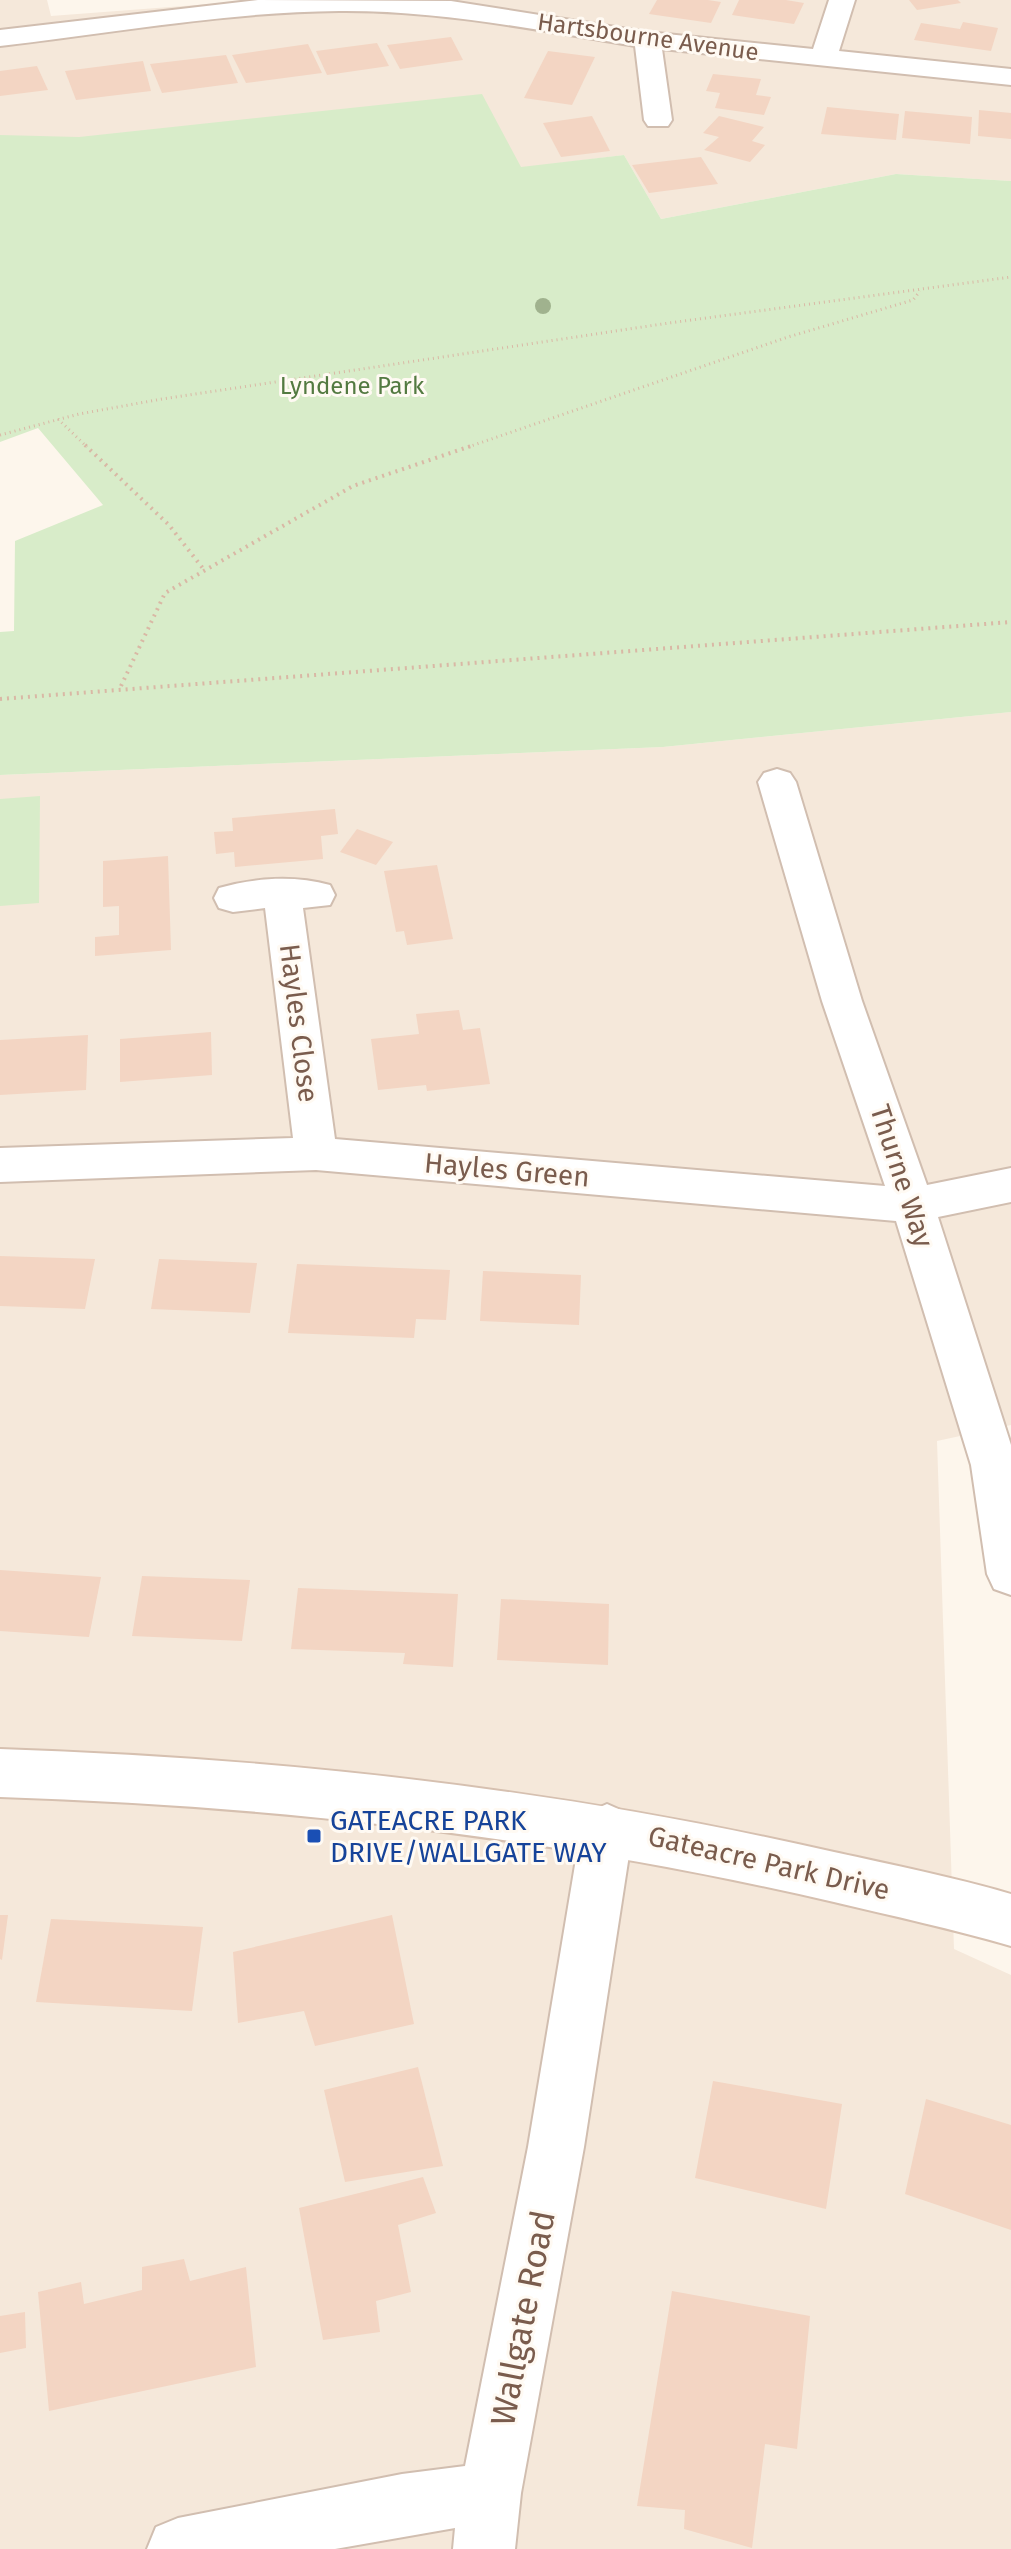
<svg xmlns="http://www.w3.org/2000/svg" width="1011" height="2549" font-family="'Fira Sans',sans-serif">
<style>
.residential{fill:#f5e8da}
.green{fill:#d8ecc9}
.building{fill:#f3d5c3}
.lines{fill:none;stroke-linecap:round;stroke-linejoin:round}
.street-casing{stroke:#d1beb0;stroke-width:4}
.secondary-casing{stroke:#d6c0b0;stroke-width:4}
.path-far1{stroke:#d9b8a5;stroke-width:3;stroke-dasharray:1 4;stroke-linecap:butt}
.path{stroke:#d9b8a5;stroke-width:4;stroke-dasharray:2 5;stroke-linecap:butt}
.street{fill:#fff;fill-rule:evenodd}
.secondary{fill:#fff;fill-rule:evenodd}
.tree{fill:#a0b28e}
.transit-dot{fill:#1a4fb4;stroke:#fffaf3;stroke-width:3}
.labels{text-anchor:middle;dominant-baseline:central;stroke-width:6;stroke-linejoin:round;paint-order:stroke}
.far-street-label{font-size:24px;fill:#7a5c4d;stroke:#fffaf3}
.far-park-label{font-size:24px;fill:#537a41;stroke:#fffaf3}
.street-label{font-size:28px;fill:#7a5c4d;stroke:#fffaf3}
.transit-label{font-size:28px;fill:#164399;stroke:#fffaf3;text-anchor:start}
.near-street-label{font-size:34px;fill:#7a5c4d;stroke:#fffaf3}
</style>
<rect width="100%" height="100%" fill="#fdf6ec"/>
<!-- residential -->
<g class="residential">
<path d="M 0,0 L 47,0 L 51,16 L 263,0 L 1011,0 L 1011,181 L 896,174 L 661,219 L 624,155 L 521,168 L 0,148 Z"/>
<path d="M 1011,712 L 1011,1425 L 937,1441 L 954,1949 L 1011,1975 L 1011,2549 L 0,2549 L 0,775 L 663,747 Z"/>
</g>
<!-- green -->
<g class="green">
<path d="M 482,94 L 521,167 L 624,155 L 661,219 L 896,174 L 1011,181 L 1011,712 L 663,747 L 0,775 L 0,632 L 14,631 L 15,541 L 103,505 L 38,428 L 0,442 L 0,135 L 79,137 Z"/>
<path d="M 40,796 L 39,903 L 0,906 L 0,799 Z"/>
</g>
<!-- building -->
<g class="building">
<path d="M 657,0 L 708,0 L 721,2 L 711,23 L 649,14 Z"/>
<path d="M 739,0 L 786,0 L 804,3 L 794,24 L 732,15 Z"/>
<path d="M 909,0 L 958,0 L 961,3 L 917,10 Z"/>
<path d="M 963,22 L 998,28 L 991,51 L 914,40 L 921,23 L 960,29 Z"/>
<path d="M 451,37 L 463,60 L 400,69 L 387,45 Z"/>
<path d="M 377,43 L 389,66 L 327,75 L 316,51 Z"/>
<path d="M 308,44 L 322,73 L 246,83 L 232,55 Z"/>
<path d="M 548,51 L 595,57 L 572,105 L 524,98 Z"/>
<path d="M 226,55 L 238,83 L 162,93 L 150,64 Z"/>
<path d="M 143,61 L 151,91 L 76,100 L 65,71 Z"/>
<path d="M 37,66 L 48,90 L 0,96 L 0,71 Z"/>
<path d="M 713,74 L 761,79 L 756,95 L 771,97 L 764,115 L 715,108 L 720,93 L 706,91 Z"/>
<path d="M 827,107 L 899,114 L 896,140 L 821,134 Z"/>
<path d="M 979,110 L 1011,113 L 1011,139 L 978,136 Z"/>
<path d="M 905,111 L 972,117 L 970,144 L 902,138 Z"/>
<path d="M 592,116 L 610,151 L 561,157 L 543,123 Z"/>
<path d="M 719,116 L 764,127 L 752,141 L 765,145 L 750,162 L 704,150 L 719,137 L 703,133 Z"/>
<path d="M 701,157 L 718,184 L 649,193 L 632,165 Z"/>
<path d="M 335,809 L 338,834 L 321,836 L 323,859 L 235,867 L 234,852 L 216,854 L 214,832 L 233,831 L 232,818 Z"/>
<path d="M 357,829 L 393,842 L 376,865 L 340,852 Z"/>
<path d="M 168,856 L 171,950 L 95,956 L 95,937 L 119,935 L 119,906 L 103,907 L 103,861 Z"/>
<path d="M 437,865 L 453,939 L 407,945 L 404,931 L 396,932 L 384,871 Z"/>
<path d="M 459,1010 L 463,1030 L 480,1028 L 490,1084 L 427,1091 L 426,1085 L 378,1090 L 371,1039 L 419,1034 L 416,1014 Z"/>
<path d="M 211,1032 L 212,1075 L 120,1082 L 120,1039 Z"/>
<path d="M 88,1035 L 86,1090 L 0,1095 L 0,1040 Z"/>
<path d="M 0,1256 L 95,1259 L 85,1309 L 0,1306 Z"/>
<path d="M 159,1259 L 257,1263 L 250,1313 L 151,1309 Z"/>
<path d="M 297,1264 L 450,1270 L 446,1320 L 416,1319 L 414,1338 L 288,1333 Z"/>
<path d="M 483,1271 L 581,1275 L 579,1325 L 480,1321 Z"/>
<path d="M 0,1570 L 101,1577 L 89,1637 L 0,1631 Z"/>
<path d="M 142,1576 L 250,1580 L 242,1641 L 132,1636 Z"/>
<path d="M 298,1588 L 458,1594 L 453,1667 L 403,1664 L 405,1653 L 291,1649 Z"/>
<path d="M 501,1599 L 609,1604 L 608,1665 L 497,1660 Z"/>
<path d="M 0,1915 L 8,1915 L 2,1960 L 0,1959 Z"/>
<path d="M 392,1915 L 414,2024 L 315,2046 L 304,2011 L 238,2023 L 233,1952 Z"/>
<path d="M 51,1919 L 203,1927 L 192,2011 L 36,2002 Z"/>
<path d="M 418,2067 L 443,2166 L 345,2182 L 324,2090 Z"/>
<path d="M 713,2081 L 842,2104 L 826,2209 L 695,2178 Z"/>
<path d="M 926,2099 L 1011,2125 L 1011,2230 L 905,2194 Z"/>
<path d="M 423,2177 L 436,2213 L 398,2225 L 411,2292 L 376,2301 L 380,2332 L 323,2340 L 299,2208 Z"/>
<path d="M 184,2259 L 190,2281 L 246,2267 L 256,2367 L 49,2411 L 38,2292 L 81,2282 L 84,2304 L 142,2290 L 142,2267 Z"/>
<path d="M 672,2291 L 810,2316 L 797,2449 L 765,2444 L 752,2548 L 684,2529 L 685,2510 L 637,2506 Z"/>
<path d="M 25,2312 L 26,2348 L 0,2353 L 0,2316 Z"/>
</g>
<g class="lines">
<defs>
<g id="street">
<path d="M 258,0 L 451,1 L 647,32 L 813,49 L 829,0 L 855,0 L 839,51 L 1011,69 L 1011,85 L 662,49 L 672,120 L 668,126 L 648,126 L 644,120 L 635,46 C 537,30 438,10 339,11 C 226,12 112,33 0,46 L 0,30 Z"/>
<path d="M 777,769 L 790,773 L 796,782 L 862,1001 L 927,1185 L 1011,1168 L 1011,1202 L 938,1217 L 1011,1445 L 1011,1595 L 994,1589 L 987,1574 L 971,1465 L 896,1221 L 316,1170 L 0,1182 L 0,1148 L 293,1138 L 265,908 L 233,912 L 219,908 L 214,898 L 219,888 C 254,878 294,875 330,885 L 335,895 L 330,905 L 303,908 L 335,1139 L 885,1186 L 822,1001 L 758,782 L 764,773 Z"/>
<path d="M 607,1804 L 625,1812 L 633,1829 L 584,2147 L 521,2493 L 515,2549 L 453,2549 L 455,2528 L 335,2549 L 147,2549 L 156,2527 L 178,2518 L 402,2474 L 465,2466 L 528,2147 L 581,1829 L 589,1812 Z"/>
</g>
<path id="secondary" d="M 0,1749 C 282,1758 559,1789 834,1852 C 893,1865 953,1877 1011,1894 L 1011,1946 C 953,1929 893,1916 834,1902 C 559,1838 282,1806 0,1797 Z"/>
</defs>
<!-- street casing -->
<use href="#street" class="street-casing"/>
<!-- secondary casing -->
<use href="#secondary" class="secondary-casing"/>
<!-- path-far1 -->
<g class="path-far1">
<path d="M 58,419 L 87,447"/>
<path d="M 0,435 L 79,414 L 162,399 L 669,323 L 1011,277"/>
<path d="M 468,447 L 788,337 L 913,300 L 920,291"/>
</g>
<!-- path -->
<g class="path">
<path d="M 85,445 L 169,525 L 205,571"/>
<path d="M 121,686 L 165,593 L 353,486 L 474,445"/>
<path d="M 0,699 L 1011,622"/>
</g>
<!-- street -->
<use href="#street" class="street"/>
<!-- secondary -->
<use href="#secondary" class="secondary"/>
</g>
<!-- trees -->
<circle class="tree" cx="543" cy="306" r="8"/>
<!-- markers -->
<rect class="transit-dot" x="306" y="1828" width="16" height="16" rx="4"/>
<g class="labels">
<!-- far-street labels -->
<g class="far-street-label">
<text transform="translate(648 37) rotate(8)">Hartsbourne Avenue</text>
</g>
<!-- far-park labels -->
<g class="far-park-label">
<text x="352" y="386">Lyndene Park</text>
</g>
<!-- street labels -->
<g class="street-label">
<text transform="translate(299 1023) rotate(83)">Hayles Close</text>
<text transform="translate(507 1170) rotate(5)">Hayles Green</text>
<text transform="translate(902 1176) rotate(72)">Thurne Way</text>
<text transform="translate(769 1863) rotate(13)">Gateacre Park Drive</text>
</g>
<!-- transit labels -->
<g class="transit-label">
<text x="330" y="1820">GATEACRE PARK<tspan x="330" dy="32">DRIVE/WALLGATE WAY</tspan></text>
</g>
<!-- near-street labels -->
<g class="near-street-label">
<text transform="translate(523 2318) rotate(-79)">Wallgate Road</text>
</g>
</g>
</svg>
